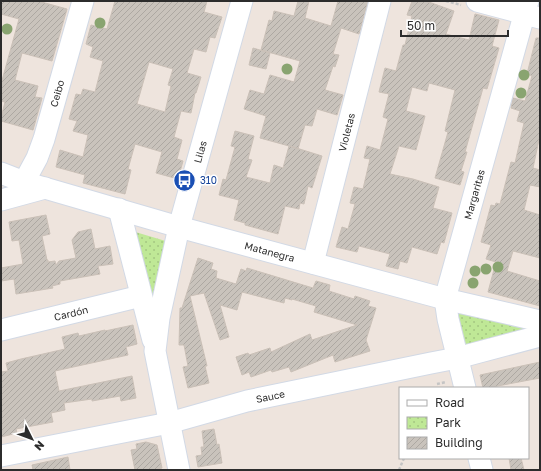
<svg xmlns="http://www.w3.org/2000/svg" width="541" height="471" font-family="'Golos Text',sans-serif">
<style>
.park{fill:url(#park-dots)}
.building{fill:url(#building-hatch);stroke:#cac0b7;fill-rule:evenodd}
.lines{fill:none;stroke-linecap:round;stroke-linejoin:round}
.minor-casing{stroke:#d2d9e5;stroke-width:23}
.path{stroke:#c4c4c4;stroke-width:2.5;stroke-dasharray:3 2;stroke-linecap:butt}
.minor{stroke:#fff;stroke-width:21}
.tree{fill:#89a470}
.labels{text-anchor:middle;dominant-baseline:central;stroke-width:3;stroke-linejoin:round;paint-order:stroke}
.street-label{font-size:10px;fill:#2c2c2c;stroke:#fff}
.transit-label{font-size:10px;fill:#164399;stroke:#fff;text-anchor:start}
</style>
<defs>
<pattern id="park-dots" width="8" height="8" patternUnits="userSpaceOnUse"><rect width="8" height="8" fill="#bfe896"/><path d="M2 2h.1M6 6h.1" fill="none" stroke="#a4c781" stroke-width="1.8" stroke-linecap="round"/></pattern>
<pattern id="building-hatch" width="6" height="6" patternUnits="userSpaceOnUse"><rect width="6" height="6" fill="#c9c3bc"/><path d="M-1 1l2-2M0 6l6-6M5 7l2-2" fill="none" stroke="#ada8a2"/></pattern>
</defs>
<rect width="100%" height="100%" fill="#eee4dd"/>
<!-- park -->
<g class="park">
<path d="M 132,231 L 169,242 L 154,319 Z"/>
<path d="M 457,305 L 540,331 L 467,350 L 459,320 Z"/>
</g>
<!-- building -->
<g class="building">
<path d="M 1,1 L 38,1 L 67,9 L 52,61 L 22,53 L 15,80 L 38,86 L 35,97 L 42,98 L 33,130 L 1,121 L 1,118 L 5,102 L 1,101 L 1,84 L 19,19 L 1,14 Z"/>
<path d="M 115,1 L 207,1 L 204,12 L 222,17 L 215,38 L 210,37 L 206,52 L 194,49 L 187,73 L 201,77 L 196,93 L 195,93 L 191,113 L 181,111 L 174,137 L 182,140 L 177,159 L 183,161 L 178,179 L 156,173 L 162,152 L 135,144 L 128,169 L 131,170 L 125,194 L 83,183 L 85,175 L 56,167 L 60,150 L 83,157 L 88,135 L 73,131 L 77,121 L 69,119 L 76,94 L 81,95 L 83,89 L 95,92 L 103,61 L 90,57 L 93,47 L 86,44 L 91,25 L 107,29 ZM 149,62 L 173,69 L 168,85 L 171,86 L 165,112 L 137,104 Z"/>
<path d="M 298,1 L 309,1 L 305,18 L 331,26 L 338,1 L 368,1 L 359,34 L 341,28 L 333,54 L 339,55 L 335,67 L 333,66 L 325,90 L 343,95 L 337,115 L 317,109 L 312,126 L 305,125 L 298,149 L 290,146 L 322,156 L 312,188 L 308,186 L 304,204 L 300,203 L 299,209 L 285,206 L 278,234 L 245,225 L 245,223 L 234,220 L 239,200 L 219,195 L 223,179 L 226,180 L 235,147 L 231,146 L 235,131 L 254,136 L 248,159 L 252,160 L 246,177 L 270,183 L 274,165 L 283,168 L 289,146 L 260,138 L 266,116 L 244,109 L 250,90 L 264,94 L 270,75 L 294,82 L 300,61 L 261,50 L 269,20 L 272,21 L 274,11 L 294,16 Z"/>
<path d="M 412,1 L 426,1 L 454,11 L 446,34 L 469,40 L 475,14 L 499,20 L 492,46 L 499,48 L 487,89 L 483,88 L 465,152 L 467,152 L 461,171 L 464,172 L 460,185 L 435,178 L 448,132 L 445,131 L 455,90 L 429,83 L 427,91 L 412,87 L 406,111 L 425,116 L 416,150 L 399,146 L 390,174 L 413,179 L 439,187 L 433,208 L 452,213 L 444,243 L 441,242 L 437,254 L 412,247 L 407,263 L 400,261 L 398,269 L 386,266 L 390,254 L 359,246 L 357,252 L 336,247 L 342,227 L 348,229 L 355,204 L 350,203 L 354,187 L 363,189 L 370,159 L 364,158 L 367,146 L 380,150 L 388,119 L 383,117 L 389,94 L 379,92 L 385,68 L 396,71 L 403,45 L 405,45 L 412,16 L 407,15 Z"/>
<path d="M 536,38 L 540,38 L 540,135 L 533,168 L 540,170 L 540,187 L 530,185 L 524,210 L 540,215 L 540,258 L 513,251 L 507,271 L 540,281 L 540,306 L 488,292 L 496,262 L 486,259 L 491,245 L 481,242 L 491,205 L 495,206 L 496,203 L 500,204 L 511,162 L 515,163 L 524,123 L 517,121 L 520,111 L 511,108 L 513,98 L 525,101 L 532,76 L 527,74 Z"/>
<path d="M 253,48 L 270,53 L 266,69 L 249,65 Z"/>
<path d="M 46,215 L 50,234 L 42,236 L 47,260 L 48,260 L 48,262 L 55,261 L 56,265 L 59,261 L 76,258 L 72,240 L 78,232 L 91,229 L 95,249 L 110,246 L 113,264 L 98,266 L 100,274 L 60,281 L 60,284 L 52,286 L 53,288 L 16,294 L 14,279 L 1,281 L 1,268 L 23,264 L 19,240 L 12,241 L 9,222 Z"/>
<path d="M 198,258 L 213,263 L 211,269 L 217,271 L 216,278 L 236,284 L 241,269 L 246,271 L 247,268 L 313,288 L 316,281 L 330,285 L 329,291 L 354,299 L 355,296 L 370,301 L 368,306 L 376,308 L 366,340 L 370,351 L 335,362 L 333,355 L 291,372 L 289,367 L 272,372 L 271,370 L 251,377 L 249,372 L 242,375 L 236,357 L 248,353 L 249,355 L 270,348 L 271,352 L 310,334 L 312,340 L 357,325 L 314,312 L 316,306 L 292,299 L 292,300 L 285,298 L 284,303 L 242,292 L 237,310 L 220,305 L 229,337 L 220,340 L 204,293 L 190,296 L 207,366 L 205,366 L 209,383 L 188,388 L 183,367 L 188,366 L 184,345 L 179,345 L 180,308 L 182,308 Z"/>
<path d="M 133,325 L 137,344 L 126,347 L 128,355 L 55,371 L 59,391 L 132,376 L 136,398 L 121,401 L 120,396 L 92,401 L 92,399 L 64,403 L 65,410 L 51,413 L 53,422 L 16,429 L 17,433 L 1,437 L 1,372 L 8,371 L 6,363 L 21,359 L 65,349 L 62,337 L 78,333 L 79,336 L 105,330 L 105,331 Z"/>
<path d="M 540,362 L 540,378 L 487,388 L 483,388 L 480,375 Z"/>
<path d="M 214,429 L 217,445 L 219,444 L 222,463 L 198,467 L 196,456 L 202,455 L 201,447 L 204,447 L 202,431 Z"/>
<path d="M 146,442 L 157,445 L 162,468 L 153,470 L 135,470 L 131,450 L 137,449 L 136,444 Z"/>
<path d="M 68,457 L 70,470 L 33,470 L 32,465 Z"/>
<path d="M 509,458 L 521,458 L 524,470 L 511,470 Z"/>
</g>
<g class="lines">
<defs>
<g id="minor">
<path d="M 477,1 L 540,18"/>
<path id="s1" d="M 1,173 L 24,182 L 179,227 L 445,299 L 540,321"/>
<path id="s2" d="M 24,182 L 37,158 L 44,139 L 83,1"/>
<path d="M 1,200 L 45,188"/>
<path d="M 119,209 L 153,340"/>
<path id="s3" d="M 313,263 L 380,1"/>
<path id="s4" d="M 1,330 L 141,296"/>
<path id="s5" d="M 465,388 L 448,319 L 445,299 L 528,1"/>
<path id="s6" d="M 1,456 L 169,423 L 247,401 L 431,363 L 457,358 L 540,336"/>
<path d="M 479,458 L 482,470"/>
<path id="s7" d="M 179,470 L 155,351 L 159,318 L 179,227 L 242,1"/>
</g>
</defs>
<!-- minor casing -->
<use href="#minor" class="minor-casing"/>
<!-- path -->
<g class="path">
<path d="M 446,1 L 461,5"/>
<path d="M 437,384 L 446,382"/>
<path d="M 399,470 L 404,458"/>
</g>
<!-- minor -->
<use href="#minor" class="minor"/>
</g>
<!-- trees -->
<g class="tree">
<circle cx="100" cy="23" r="5.5"/>
<circle cx="7" cy="29" r="5.5"/>
<circle cx="287" cy="69" r="5.5"/>
<circle cx="524" cy="75" r="5.5"/>
<circle cx="521" cy="93" r="5.5"/>
<circle cx="498" cy="267" r="5.5"/>
<circle cx="486" cy="269" r="5.5"/>
<circle cx="475" cy="271" r="5.5"/>
<circle cx="473" cy="283" r="5.5"/>
</g>
<!-- icons -->
<defs>
<symbol id="bus-disc" viewBox="-11 -11 22 22"><circle r="9.5" fill="#1a4fb4" stroke="#fff"/><path d="M-5-6H5V4H4V6H2V4H-2V6H-4V4H-5ZM-3.5-4V0h7V-4ZM-3.5 1.2v1.5H-2V1.2ZM2 1.2v1.5H3.5V1.2Z" fill="#fff"/></symbol>
</defs>
<g fill-rule="evenodd">
<use href="#bus-disc" x="172" y="168" width="25" height="25"/>
</g>
<g class="labels">
<!-- street labels -->
<g class="street-label">
<text stroke="none"><textPath href="#s2" startOffset="95">Ceibo</textPath></text>
<text stroke="none"><textPath href="#s3" startOffset="135">Violetas</textPath></text>
<text stroke="none"><textPath href="#s7" startOffset="326">Lilas</textPath></text>
<text stroke="none"><textPath href="#s5" startOffset="200">Margaritas</textPath></text>
<text stroke="none"><textPath href="#s1" startOffset="280">Matanegra</textPath></text>
<text stroke="none"><textPath href="#s4" startOffset="72">Cardón</textPath></text>
<text stroke="none"><textPath href="#s6" startOffset="276">Sauce</textPath></text>
</g>
<!-- transit labels -->
<g class="transit-label">
<text x="200" y="180">310</text>
</g>
</g>
<!-- border -->
<rect width="541" height="471" fill="none" stroke="#2c2c2c" stroke-width="4"/>
<!-- legend -->
<rect x="399" y="387" width="130" height="72" fill="#ffffff" stroke="#ababab"/>
<rect x="407" y="400" width="20" height="6" fill="#ffffff" stroke="#ababab"/>
<text x="435" y="407" font-size="12" fill="#2c2c2c">Road</text>
<rect x="407" y="417" width="20" height="12" fill="url(#park-dots)" stroke="#ababab"/>
<text x="435" y="427" font-size="12" fill="#2c2c2c">Park</text>
<rect x="407" y="437" width="20" height="12" fill="url(#building-hatch)" stroke="#ababab"/>
<text x="435" y="447" font-size="12" fill="#2c2c2c">Building</text>
<!-- north arrow -->
<g transform="translate(32 439) rotate(132)" stroke="#ffffff" stroke-width="3" paint-order="stroke">
<path d="M0-3L7 15L0 10L-7 15Z" fill="#2c2c2c"/>
<text y="-6" font-size="11" font-weight="bold" text-anchor="middle" fill="#2c2c2c">N</text>
</g>
<!-- scale -->
<path d="M401 30v6h107v-6" fill="none" stroke="#2c2c2c" stroke-width="2"/>
<text x="407" y="30" font-size="12" fill="#2c2c2c" stroke="#ffffff" stroke-width="3" paint-order="stroke">50 m</text>
</svg>
